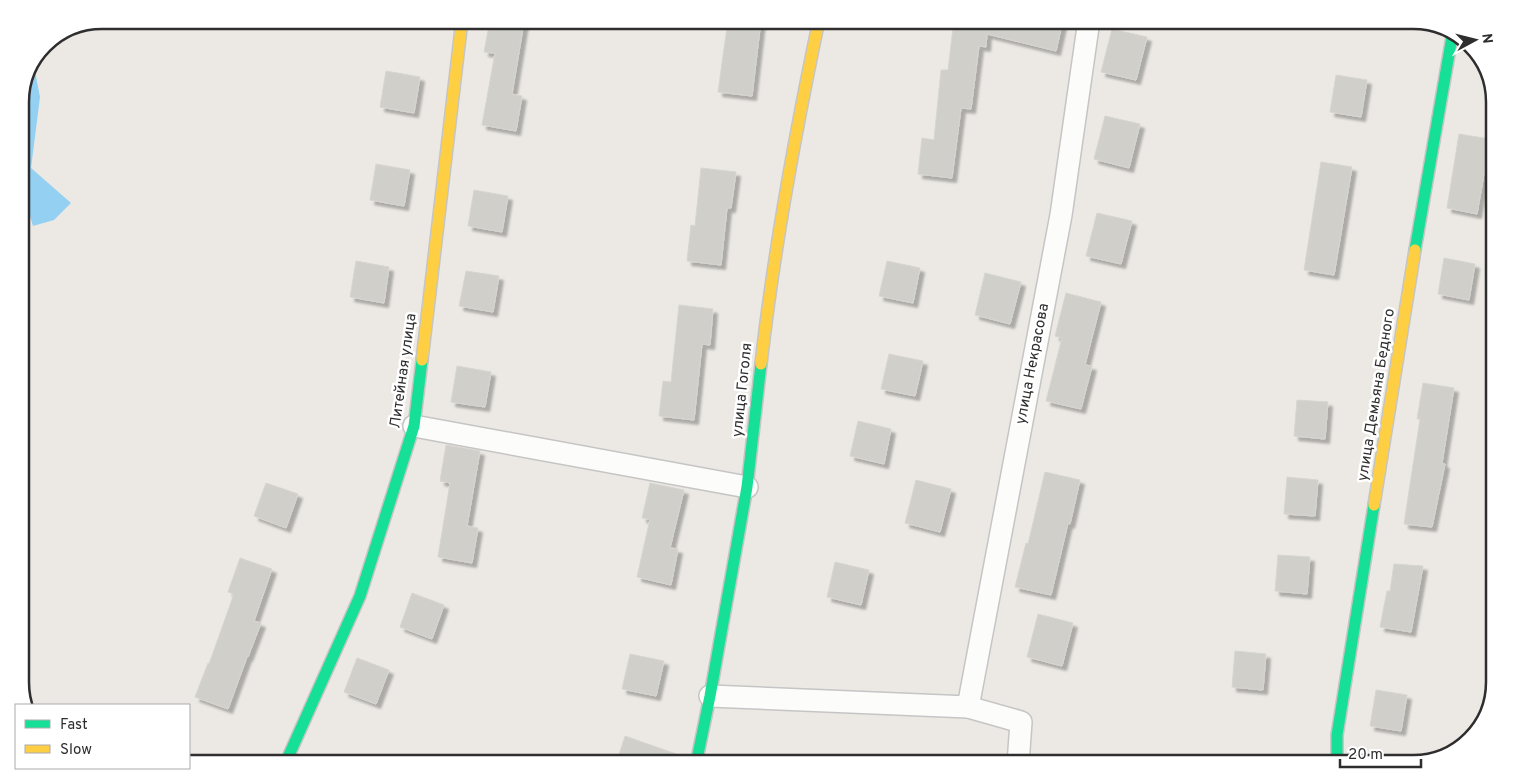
<svg xmlns="http://www.w3.org/2000/svg" width="1515" height="784" font-family="Overpass,sans-serif">
<style>
.water{fill:#93d0f1}
.lines{fill:none;stroke-linecap:round;stroke-linejoin:round}
.stream{stroke:#93d0f1;stroke-width:9}
.building{fill:#d1cfca;stroke:#d7d5d0;filter:url(#shadow)}
.street-casing{stroke:#c6c5c5;stroke-width:24}
.fast-casing{stroke:#c6c5c5;stroke-width:14}
.slow-casing{stroke:#c6c5c5;stroke-width:14}
.street{stroke:#fcfcfb;stroke-width:21}
.fast{stroke:#16e098;stroke-width:11}
.slow{stroke:#ffcf43;stroke-width:11}
.labels{text-anchor:middle;dominant-baseline:central;stroke-width:5;stroke-linejoin:round;paint-order:stroke}
.street-label{font-size:15px;fill:#2e2e2e;stroke:#fff}
.rim{fill:none;stroke:#2e2e2e;stroke-width:2.5}
</style>
<defs>
<filter id="shadow"><feDropShadow dx="4.5" dy="4.5" stdDeviation="1" flood-color="#0004"/></filter>
</defs>
<rect width="100%" height="100%" fill="#ece9e4"/>
<!-- water -->
<path class="water" d="M 34,66 L 40,97 L 31,168 L 71,203 L 54,220 L 33,226 L 25,200 L 20,196 L 20,96 Z"/>
<g class="lines">
<!-- stream -->
<path class="stream" d="M 20,408 L 20,414"/>
</g>
<!-- building -->
<g class="building">
<path d="M 490,20 L 513,20 L 524,22 L 512,94 L 522,96 L 516,131 L 482,125 L 495,53 L 484,52 Z"/>
<path d="M 728,20 L 761,20 L 752,96 L 718,92 Z"/>
<path d="M 954,20 L 1063,20 L 1056,51 L 987,34 L 986,47 L 979,46 L 971,109 L 961,108 L 952,178 L 918,174 L 922,138 L 934,140 L 941,70 L 948,70 Z"/>
<path d="M 1112,29 L 1147,37 L 1136,80 L 1101,72 Z"/>
<path d="M 386,71 L 420,77 L 414,113 L 380,107 Z"/>
<path d="M 1336,75 L 1367,80 L 1361,117 L 1330,112 Z"/>
<path d="M 1105,116 L 1140,124 L 1129,168 L 1094,159 Z"/>
<path d="M 1459,134 L 1490,139 L 1477,214 L 1447,208 Z"/>
<path d="M 1321,162 L 1352,167 L 1334,275 L 1304,270 Z"/>
<path d="M 376,164 L 410,170 L 404,206 L 370,200 Z"/>
<path d="M 701,168 L 736,172 L 731,208 L 727,208 L 721,265 L 687,261 L 691,225 L 695,226 Z"/>
<path d="M 474,190 L 508,196 L 502,232 L 468,226 Z"/>
<path d="M 1097,213 L 1132,221 L 1121,264 L 1086,256 Z"/>
<path d="M 1444,258 L 1475,264 L 1469,300 L 1438,294 Z"/>
<path d="M 356,261 L 389,267 L 384,303 L 350,297 Z"/>
<path d="M 887,261 L 920,268 L 913,303 L 879,296 Z"/>
<path d="M 466,271 L 499,276 L 493,312 L 459,306 Z"/>
<path d="M 985,273 L 1021,282 L 1010,324 L 975,315 Z"/>
<path d="M 1066,293 L 1101,302 L 1085,365 L 1092,366 L 1081,409 L 1046,401 L 1062,338 L 1055,336 Z"/>
<path d="M 679,305 L 713,309 L 710,345 L 702,344 L 694,420 L 659,416 L 663,381 L 671,382 Z"/>
<path d="M 889,354 L 923,361 L 915,396 L 881,389 Z"/>
<path d="M 457,366 L 491,372 L 485,407 L 451,402 Z"/>
<path d="M 1423,383 L 1454,388 L 1442,463 L 1445,464 L 1432,527 L 1404,524 L 1420,419 L 1417,419 Z"/>
<path d="M 1297,400 L 1328,402 L 1325,439 L 1294,436 Z"/>
<path d="M 858,421 L 891,429 L 884,464 L 850,456 Z"/>
<path d="M 446,445 L 480,451 L 467,526 L 478,528 L 472,563 L 438,557 L 450,483 L 440,481 Z"/>
<path d="M 1045,472 L 1080,480 L 1070,524 L 1068,523 L 1051,595 L 1015,587 L 1026,543 L 1028,544 Z"/>
<path d="M 1287,477 L 1318,480 L 1315,516 L 1284,514 Z"/>
<path d="M 916,480 L 951,489 L 940,532 L 905,523 Z"/>
<path d="M 266,483 L 298,494 L 286,528 L 254,516 Z"/>
<path d="M 650,483 L 684,490 L 670,548 L 678,549 L 671,585 L 637,577 L 650,519 L 642,518 Z"/>
<path d="M 1278,555 L 1310,557 L 1307,594 L 1275,591 Z"/>
<path d="M 240,558 L 272,569 L 254,621 L 261,623 L 248,657 L 247,657 L 228,709 L 195,697 L 208,663 L 209,664 L 234,594 L 228,592 Z"/>
<path d="M 835,562 L 869,570 L 861,605 L 827,597 Z"/>
<path d="M 1394,564 L 1423,566 L 1411,632 L 1380,627 L 1387,591 L 1390,591 Z"/>
<path d="M 412,593 L 444,605 L 432,639 L 400,627 Z"/>
<path d="M 1038,614 L 1073,623 L 1062,666 L 1027,657 Z"/>
<path d="M 1235,651 L 1266,654 L 1263,690 L 1232,687 Z"/>
<path d="M 630,654 L 664,661 L 656,696 L 622,689 Z"/>
<path d="M 357,658 L 389,670 L 376,704 L 344,692 Z"/>
<path d="M 1376,690 L 1407,695 L 1401,731 L 1370,726 Z"/>
<path d="M 625,736 L 682,756 L 681,764 L 616,764 Z"/>
</g>
<g class="lines">
<defs>
<g id="street">
<path d="M 414,426 L 747,487"/>
<path d="M 710,696 L 968,707 L 1021,722 L 1018,764"/>
<path d="M 968,707 L 1061,215 L 1089,20"/>
</g>
<g id="fast">
<path d="M 1415,250 L 1453,31"/>
<path d="M 285,764 L 360,596 L 414,426 L 422,360"/>
<path d="M 696,764 L 710,696 L 747,487 L 761,364"/>
<path d="M 1337,764 L 1337,735 L 1374,505"/>
</g>
<g id="slow">
<path d="M 422,360 L 462,20"/>
<path d="M 761,364 C 774,249 795,134 819,20"/>
<path d="M 1374,505 L 1415,250"/>
</g>
</defs>
<!-- street casing -->
<use href="#street" class="street-casing"/>
<!-- fast casing -->
<use href="#fast" class="fast-casing"/>
<!-- slow casing -->
<use href="#slow" class="slow-casing"/>
<!-- street -->
<use href="#street" class="street"/>
<!-- fast -->
<use href="#fast" class="fast"/>
<!-- slow -->
<use href="#slow" class="slow"/>
</g>
<g class="labels">
<!-- street labels -->
<g class="street-label">
<text transform="translate(1033 364) rotate(-79)">улица Некрасова</text>
<text transform="translate(404 371) rotate(-82)">Литейная улица</text>
<text transform="translate(743 390) rotate(-84)">улица Гоголя</text>
<text transform="translate(1377 395) rotate(-81)">улица Демьяна Бедного</text>
</g>
</g>
<!-- crop -->
<path d="M0 0H1515V784H0ZM102 29H1413A73 73 0 0 1 1486 102V682A73 73 0 0 1 1413 755H102A73 73 0 0 1 29 682V102A73 73 0 0 1 102 29Z" fill="#fff" fill-rule="evenodd"/>
<path class="rim" d="M102 29H1413A73 73 0 0 1 1486 102V682A73 73 0 0 1 1413 755H102A73 73 0 0 1 29 682V102A73 73 0 0 1 102 29Z"/>
<!-- legend -->
<rect x="15" y="704" width="175" height="65" fill="#ffffff" stroke="#ababab"/>
<rect x="25" y="720" width="25" height="8" fill="#16e098" stroke="#ababab"/>
<text x="60" y="729" font-size="15" fill="#2e2e2e">Fast</text>
<rect x="25" y="745" width="25" height="8" fill="#ffcf43" stroke="#ababab"/>
<text x="60" y="754" font-size="15" fill="#2e2e2e">Slow</text>
<!-- north arrow -->
<g transform="translate(1475 40) rotate(83)" stroke="#ffffff" stroke-width="4" paint-order="stroke">
<path d="M0-4L9 19L0 12L-9 19Z" fill="#2e2e2e"/>
<text y="-8" font-size="14" font-weight="bold" text-anchor="middle" fill="#2e2e2e">N</text>
</g>
<!-- scale -->
<path d="M1340 759v8h81v-8" fill="none" stroke="#2e2e2e" stroke-width="2.5"/>
<text x="1348" y="759" font-size="15" fill="#2e2e2e" stroke="#ffffff" stroke-width="4" paint-order="stroke">20 m</text>
</svg>
